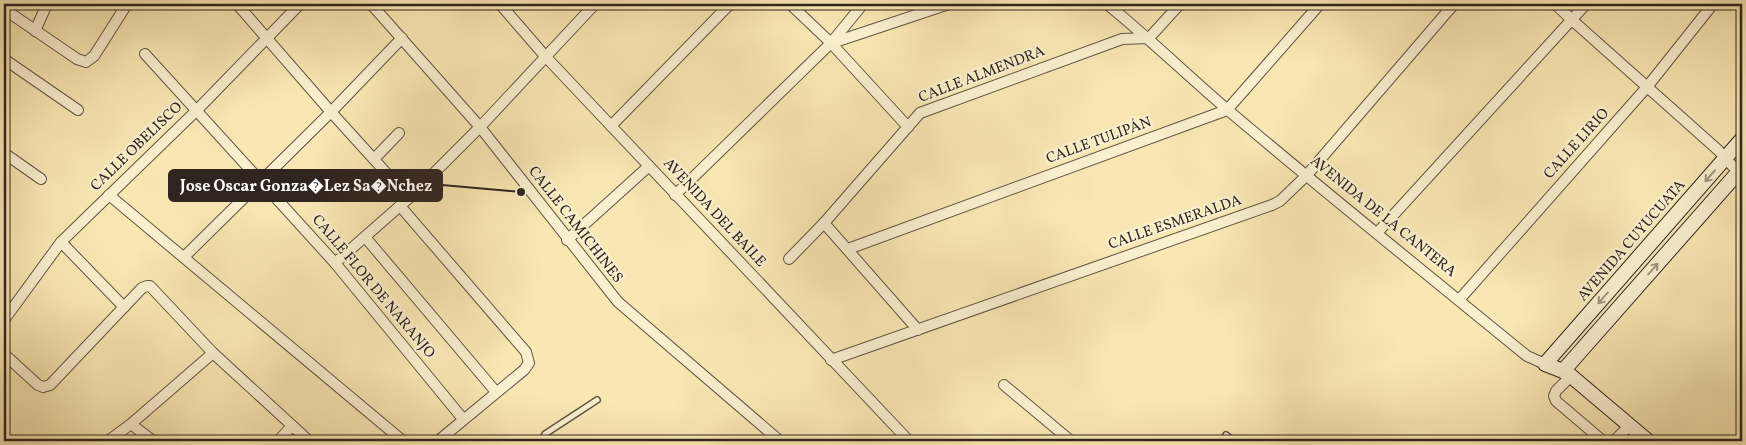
<svg xmlns="http://www.w3.org/2000/svg" width="1746" height="445" font-family="Vollkorn,serif">
<style>
.lines{fill:none;stroke-linecap:round;stroke-linejoin:round}
.lane-casing{stroke:#625544;stroke-width:8}
.street-casing{stroke:#625544;stroke-width:12}
.secondary-casing{stroke:#30241f;stroke-width:16}
.lane{stroke:#faefce;stroke-width:5}
.street{stroke:#faefce;stroke-width:10}
.secondary{stroke:#faefce;stroke-width:14}
.oneway{stroke:#9f947f}
.labels{text-anchor:middle;dominant-baseline:central;stroke-width:4.5;stroke-linejoin:round;paint-order:stroke}
.street-label{font-size:15px;fill:#30241f;stroke:#faefce}
.leader{fill:none;stroke:#30241f;stroke-width:2}
.callout-dot{fill:#30241f;stroke:#faefce;stroke-width:2}
.callout{fill:#30241f;stroke:#30241f;stroke-width:2}
.callout-label{font-size:16px;text-anchor:middle;font-weight:bold;fill:#fff}
</style>
<rect width="100%" height="100%" fill="#f8e7b3"/>
<filter id="stains"><feTurbulence type="fractalNoise" baseFrequency=".004" numOctaves="4"/><feColorMatrix values="0 0 0 0 .2 0 0 0 0 .09 0 0 0 0 .02 0 0 0 .5 -.17"/></filter>
<radialGradient id="worn" r=".72"><stop offset=".6" stop-color="#630" stop-opacity="0"/><stop offset="1" stop-color="#630" stop-opacity=".3"/></radialGradient>
<g class="lines">
<defs>
<g id="lane">
<path d="M 1226,435 L 1234,441"/>
<path d="M 542,441 L 545,434 L 597,400"/>
</g>
<g id="street">
<path d="M 237,4 L 331,112 L 409,198"/>
<path d="M 371,4 L 480,127 L 618,302 L 780,441"/>
<path d="M 500,4 L 545,56 L 909,441"/>
<path d="M 790,4 L 831,43 L 908,127"/>
<path d="M 1107,4 C 1149,38 1188,76 1229,111 C 1327,194 1428,275 1527,356 L 1545,364"/>
<path d="M 1555,4 L 1572,20 L 1718,150 L 1738,172"/>
<path d="M 4,9 L 77,59 L 86,62 L 94,56 L 127,4"/>
<path d="M 35,31 L 47,4"/>
<path d="M 832,43 L 949,4"/>
<path d="M 145,54 L 335,263 L 463,419"/>
<path d="M 4,59 L 78,110"/>
<path d="M 611,126 L 730,4"/>
<path d="M 4,153 L 41,179"/>
<path d="M 374,159 L 399,133"/>
<path d="M 109,195 L 403,441"/>
<path d="M 675,195 L 831,43 L 863,4"/>
<path d="M 400,206 L 526,352 L 529,363 L 524,370 L 438,441"/>
<path d="M 824,223 L 918,330"/>
<path d="M 1377,233 L 1586,4"/>
<path d="M 365,237 L 496,392"/>
<path d="M 567,240 L 649,166"/>
<path d="M 61,242 L 124,307"/>
<path d="M 848,249 L 1227,110 L 1320,4"/>
<path d="M 184,257 L 331,112 L 402,38"/>
<path d="M 789,259 L 824,223 L 920,113 L 1122,39 L 1149,38 L 1180,4"/>
<path d="M 335,263 L 409,198 L 480,127 L 595,4"/>
<path d="M 1459,300 L 1647,87 L 1713,4"/>
<path d="M 4,320 L 61,242 L 197,110 L 300,4"/>
<path d="M 4,354 L 38,385 L 43,387 L 50,385 L 142,288 L 147,286 L 150,286 L 213,353 L 309,441"/>
<path d="M 831,360 L 1272,205 L 1280,201 L 1306,176 L 1454,4"/>
<path d="M 1571,376 L 1556,391 L 1554,396 L 1556,401 L 1603,441"/>
<path d="M 1004,385 L 1071,441"/>
<path d="M 131,424 L 153,441"/>
<path d="M 108,441 L 131,424 L 213,353"/>
<path d="M 278,441 L 292,426"/>
<path d="M 1614,441 L 1630,425"/>
</g>
<g id="secondary">
<path d="M 1563,371 L 1742,168"/>
<path d="M 1648,441 L 1571,376 L 1563,371 L 1545,364 L 1742,139"/>
</g>
</defs>
<!-- lane casing -->
<use href="#lane" class="lane-casing"/>
<!-- street casing -->
<use href="#street" class="street-casing"/>
<!-- secondary casing -->
<use href="#secondary" class="secondary-casing"/>
<!-- lane -->
<use href="#lane" class="lane"/>
<!-- street -->
<use href="#street" class="street"/>
<!-- secondary -->
<use href="#secondary" class="secondary"/>
</g>
<!-- one-way arrows -->
<defs><path id="oneway-shaft" d="M-6 0H5M1.5-3L5.5 0L1.5 3" fill="none" stroke-width="1.6" stroke-linecap="round" stroke-linejoin="round" transform="scale(1.25)"/></defs>
<g class="oneway">
<use href="#oneway-shaft" transform="translate(1710 176) rotate(131)"/>
<use href="#oneway-shaft" transform="translate(1653 269) rotate(-49)"/>
<use href="#oneway-shaft" transform="translate(1603 298) rotate(131)"/>
</g>
<g class="labels">
<!-- street labels -->
<g class="street-label">
<text transform="translate(982 75) rotate(-21)">CALLE ALMENDRA</text>
<text transform="translate(1099 141) rotate(-20)">CALLE TULIPÁN</text>
<text transform="translate(1577 144) rotate(-48)">CALLE LIRIO</text>
<text transform="translate(137 147) rotate(-44)">CALLE OBELISCO</text>
<text transform="translate(714 213) rotate(47)">AVENIDA DEL BAILE</text>
<text transform="translate(1383 217) rotate(39)">AVENIDA DE LA CANTERA</text>
<text transform="translate(1175 223) rotate(-19)">CALLE ESMERALDA</text>
<text transform="translate(575 225) rotate(52)">CALLE CAMICHINES</text>
<text transform="translate(1632 241) rotate(-49)">AVENIDA CUYUCUATA</text>
<text transform="translate(373 287) rotate(50)">CALLE FLOR DE NARANJO</text>
</g>
</g>
<!-- callouts -->
<path class="leader" d="M521 192L442 185"/>
<circle class="callout-dot" cx="521" cy="192" r="5"/>
<rect class="callout" x="169" y="170" width="273" height="31" rx="5"/>
<g class="callout-label">
<text x="306" y="191">Jose Oscar Gonza�Lez Sa�Nchez</text>
</g>
<!-- margin -->
<rect width="1746" height="445" fill="none" stroke="#f8e7b3" stroke-width="20"/>
<rect x="5" y="5" width="1736" height="435" fill="none" stroke="#30241f" stroke-width="2.5"/>
<rect x="10" y="10" width="1726" height="425" fill="none" stroke="#30241f"/>
<rect width="100%" height="100%" filter="url(#stains)"/>
<rect width="100%" height="100%" fill="url(#worn)"/>
</svg>
